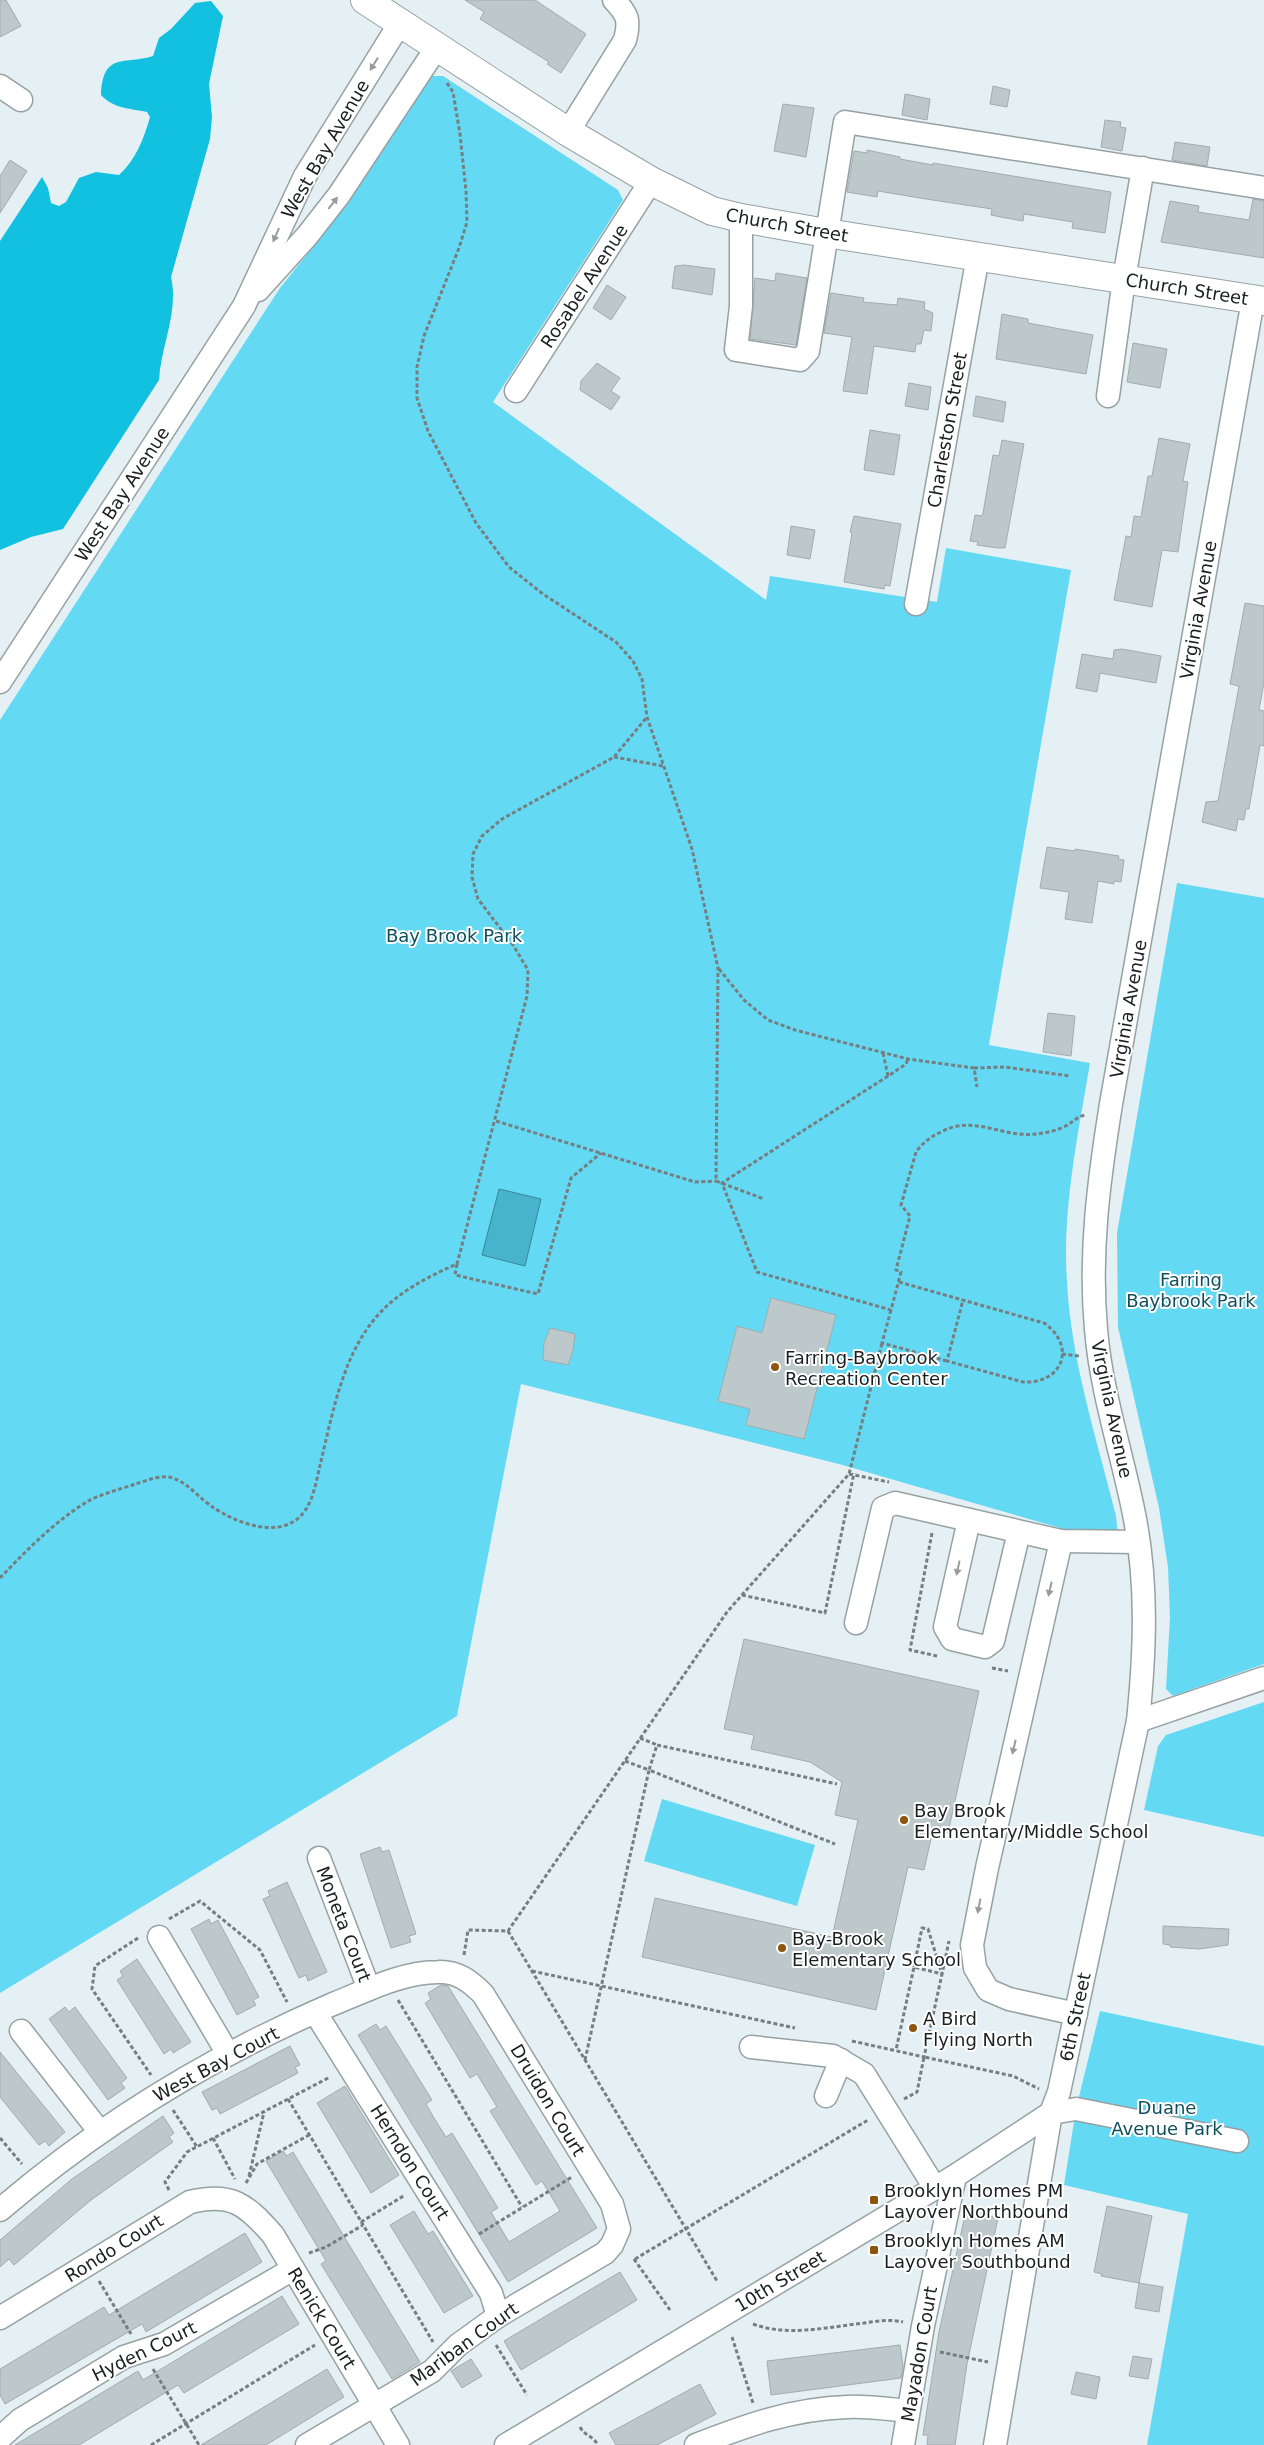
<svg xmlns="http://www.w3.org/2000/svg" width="1264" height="2445" font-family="'DejaVu Sans',sans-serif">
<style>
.green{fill:#63d9f3}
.forest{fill:#12c0df}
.water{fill:#47b4cc;stroke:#3a8798}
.building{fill:#bdc8cb;stroke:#a1acaf}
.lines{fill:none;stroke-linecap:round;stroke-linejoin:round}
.minor-casing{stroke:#96a1a4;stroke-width:25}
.major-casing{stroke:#96a1a4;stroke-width:30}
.path{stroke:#767e80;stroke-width:3;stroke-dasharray:4 2.5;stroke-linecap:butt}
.minor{stroke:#fff;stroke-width:22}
.major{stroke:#fff;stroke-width:28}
.oneway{fill:#989a9b}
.poi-dot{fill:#8e550e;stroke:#fff;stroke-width:2}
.labels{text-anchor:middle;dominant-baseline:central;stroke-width:4;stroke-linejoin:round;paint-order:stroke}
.street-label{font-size:18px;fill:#1b1f20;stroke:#fff}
.park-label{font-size:18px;fill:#104f5c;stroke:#fff}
.poi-label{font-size:18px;fill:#1b1f20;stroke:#fff;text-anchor:start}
</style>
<rect width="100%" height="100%" fill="#e4f0f3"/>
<!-- green -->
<g class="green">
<path d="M 432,76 L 443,76 L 618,190 L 623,200 L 493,402 L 766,600 L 770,576 L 937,602 L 946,548 L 1071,570 L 989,1045 L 1090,1063 C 1078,1135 1062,1209 1067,1282 C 1071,1361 1097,1439 1116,1516 L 1119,1545 L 839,1464 L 521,1384 L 457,1716 L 0,1993 L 0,720 L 280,288 L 349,202 Z"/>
<path d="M 1177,883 L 1264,898 L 1264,1664 L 1173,1696 L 1166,1689 L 1170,1617 L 1168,1567 L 1159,1508 L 1118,1327 L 1117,1233 Z"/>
<path d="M 1264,1702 L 1264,1837 L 1144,1810 L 1158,1746 L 1166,1735 Z"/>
<path d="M 662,1799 L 815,1845 L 797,1906 L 644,1861 Z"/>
<path d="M 1100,2011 L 1264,2046 L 1264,2445 L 1147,2445 L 1188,2214 L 1064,2185 L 1076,2109 Z"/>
</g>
<!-- forest -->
<path class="forest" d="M 211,1 L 223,16 L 209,84 L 212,117 L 210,139 L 171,277 C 179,312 161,345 159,380 L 63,529 L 31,537 L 0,550 L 0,241 L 42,177 L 48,188 L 51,203 L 59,206 L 66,202 L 79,178 L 96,172 L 119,175 C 136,160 144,138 150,117 L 147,112 C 129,108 114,109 101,95 C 103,51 125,65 153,56 L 159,38 L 171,29 L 195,3 Z"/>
<!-- water -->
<path class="water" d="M 499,1189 L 541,1199 L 525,1266 L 482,1255 Z"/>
<!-- building -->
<g class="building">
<path d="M 0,0 L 6,0 L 21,26 L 0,37 Z"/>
<path d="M 465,0 L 535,0 L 586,34 L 561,73 L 547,64 L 549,62 L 480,19 L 484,12 Z"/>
<path d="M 993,86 L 1010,90 L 1007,107 L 990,104 Z"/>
<path d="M 905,94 L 930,99 L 927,120 L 902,115 Z"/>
<path d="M 783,104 L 814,108 L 806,157 L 774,151 Z"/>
<path d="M 1105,120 L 1121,122 L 1120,127 L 1126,128 L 1122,151 L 1101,147 Z"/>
<path d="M 1175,142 L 1210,147 L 1207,166 L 1172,160 Z"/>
<path d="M 867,150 L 900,157 L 900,159 L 933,165 L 933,163 L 1111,192 L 1105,233 L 1072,228 L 1073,222 L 1024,214 L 1023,221 L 1006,218 L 991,215 L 992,209 L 926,199 L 878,191 L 877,197 L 847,192 L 854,151 L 867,153 Z"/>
<path d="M 10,160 L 27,171 L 0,213 L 0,176 Z"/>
<path d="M 1253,199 L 1264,201 L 1264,258 L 1161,242 L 1170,201 L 1199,206 L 1198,212 L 1249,220 Z"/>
<path d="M 684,265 L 715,269 L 712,295 L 672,288 L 675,266 Z"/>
<path d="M 776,273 L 807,278 L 796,345 L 750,339 L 755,278 L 775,281 Z"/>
<path d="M 607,285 L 626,297 L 611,320 L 593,308 Z"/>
<path d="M 831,293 L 864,298 L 863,302 L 897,305 L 898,298 L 925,302 L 924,309 L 933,313 L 931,331 L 924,330 L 921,344 L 916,344 L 915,352 L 874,346 L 867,394 L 843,391 L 852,337 L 824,333 Z"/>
<path d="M 1002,314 L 1028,319 L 1028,323 L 1093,335 L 1086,374 L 996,359 Z"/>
<path d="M 1133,343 L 1167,349 L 1160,388 L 1127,382 Z"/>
<path d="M 597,363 L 620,378 L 611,391 L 620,397 L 611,410 L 580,390 L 581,381 Z"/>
<path d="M 909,383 L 931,387 L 928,410 L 905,406 Z"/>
<path d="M 976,396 L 1006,402 L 1003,422 L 973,416 Z"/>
<path d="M 870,430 L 900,435 L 894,475 L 864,470 Z"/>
<path d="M 1159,438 L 1190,444 L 1183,481 L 1188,482 L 1178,552 L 1162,550 L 1152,607 L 1114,600 L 1126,536 L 1131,537 L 1134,516 L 1141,517 L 1148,476 L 1152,476 Z"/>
<path d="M 1002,440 L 1024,444 L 1005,548 L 997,548 L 977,545 L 978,542 L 970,541 L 975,515 L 982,516 L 983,513 L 993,455 L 999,456 Z"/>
<path d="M 854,516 L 901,524 L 890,586 L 885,585 L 884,589 L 844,582 L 852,533 L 850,532 Z"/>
<path d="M 791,526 L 815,530 L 810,559 L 787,555 Z"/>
<path d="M 1245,603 L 1264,606 L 1264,682 L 1259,710 L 1264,711 L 1264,746 L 1260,745 L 1249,809 L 1246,809 L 1244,820 L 1238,819 L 1236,831 L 1202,822 L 1206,802 L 1218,801 L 1239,686 L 1230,684 Z"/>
<path d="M 1122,649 L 1161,656 L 1156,683 L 1100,673 L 1097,692 L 1076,688 L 1082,654 L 1113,659 L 1114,650 Z"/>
<path d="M 1047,847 L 1075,851 L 1075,849 L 1119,856 L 1118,859 L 1124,860 L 1121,882 L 1114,881 L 1114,884 L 1098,881 L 1092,923 L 1065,919 L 1069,892 L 1040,888 Z"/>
<path d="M 1048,1013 L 1075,1016 L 1071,1056 L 1043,1052 Z"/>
<path d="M 771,1298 L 836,1315 L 804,1439 L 746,1425 L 750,1409 L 718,1401 L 737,1326 L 762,1333 Z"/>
<path d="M 550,1328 L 575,1334 L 573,1350 L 568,1365 L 543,1360 L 544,1343 Z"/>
<path d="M 744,1639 L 979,1691 L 948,1833 L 933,1830 L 924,1870 L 908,1867 L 876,2010 L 642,1957 L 655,1898 L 832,1937 L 858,1820 L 835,1815 L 842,1782 L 810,1762 L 751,1749 L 754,1735 L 724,1729 Z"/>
<path d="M 380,1847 L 382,1852 L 389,1850 L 416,1934 L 409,1936 L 411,1942 L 391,1948 L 360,1854 Z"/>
<path d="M 287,1882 L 327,1972 L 308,1981 L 306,1975 L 299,1978 L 263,1899 L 270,1896 L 268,1891 Z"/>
<path d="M 209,1919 L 211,1924 L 218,1920 L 259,1997 L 253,2000 L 256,2005 L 237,2015 L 191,1929 Z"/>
<path d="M 1163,1926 L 1229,1929 L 1228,1945 L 1199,1949 L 1170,1947 L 1170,1945 L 1163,1944 Z"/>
<path d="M 137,1959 L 191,2042 L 173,2053 L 171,2049 L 164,2054 L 117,1980 L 123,1976 L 120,1971 Z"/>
<path d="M 441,1985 L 448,1986 L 597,2228 L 508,2282 L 358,2035 L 376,2024 L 380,2030 L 386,2026 L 432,2100 L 426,2104 L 434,2118 L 446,2137 L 452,2133 L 498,2208 L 491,2212 L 509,2242 L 560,2211 L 542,2181 L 536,2185 L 490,2111 L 497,2107 L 477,2074 L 470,2078 L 425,2003 L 431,1999 L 428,1993 Z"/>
<path d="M 65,2007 L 69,2012 L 75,2007 L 127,2078 L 121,2083 L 125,2088 L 108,2100 L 49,2019 Z"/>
<path d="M 290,2046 L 300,2065 L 295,2067 L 298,2073 L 220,2114 L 217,2108 L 212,2110 L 202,2092 Z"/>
<path d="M 0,2052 L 65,2132 L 49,2146 L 45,2141 L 39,2145 L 0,2097 Z"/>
<path d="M 345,2086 L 399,2175 L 371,2193 L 317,2103 Z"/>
<path d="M 163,2116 L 174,2133 L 169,2137 L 173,2142 L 91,2200 L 14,2265 L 9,2259 L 0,2267 L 0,2240 L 72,2179 Z"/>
<path d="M 283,2151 L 287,2156 L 293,2152 L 420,2362 L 392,2379 L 321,2264 L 326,2261 L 266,2161 Z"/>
<path d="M 1107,2206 L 1152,2216 L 1139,2283 L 1101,2276 L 1102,2274 L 1094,2272 Z"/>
<path d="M 414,2211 L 428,2234 L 433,2231 L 473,2296 L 444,2313 L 390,2225 Z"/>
<path d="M 966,2211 L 998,2218 L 967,2364 L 955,2445 L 927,2445 L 928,2435 L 923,2435 L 939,2332 Z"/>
<path d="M 245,2233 L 262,2262 L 146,2332 L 142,2324 L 5,2404 L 0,2395 L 0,2369 L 104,2307 L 109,2315 Z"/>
<path d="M 620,2272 L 637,2300 L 521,2370 L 504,2341 Z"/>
<path d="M 1139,2283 L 1163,2287 L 1159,2312 L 1135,2308 Z"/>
<path d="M 282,2296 L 299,2324 L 184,2393 L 178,2385 L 79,2445 L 15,2445 L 138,2371 L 143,2380 Z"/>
<path d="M 900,2345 L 903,2366 L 901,2378 L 771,2395 L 767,2361 Z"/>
<path d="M 1133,2356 L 1152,2359 L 1148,2379 L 1129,2376 Z"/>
<path d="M 471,2359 L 482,2376 L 462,2388 L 451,2371 Z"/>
<path d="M 327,2369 L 344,2397 L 266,2445 L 201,2445 Z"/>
<path d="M 1076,2372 L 1100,2377 L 1096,2399 L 1071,2394 Z"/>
<path d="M 700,2384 L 716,2414 L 657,2445 L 616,2445 L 609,2433 Z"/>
</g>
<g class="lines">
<defs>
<g id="minor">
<path d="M 0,86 L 21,100"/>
<path d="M 568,132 L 625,40 C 630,20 628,15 614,0"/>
<path d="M 741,218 L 741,306 L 736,350 L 800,360 L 808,351 L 845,122 L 1264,188"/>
<path d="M 258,290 L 307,236 L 339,195 L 437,47"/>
<path d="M 516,391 L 651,181"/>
<path d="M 1108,396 L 1124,279 L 1143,168"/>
<path d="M 916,604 L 978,256"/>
<path d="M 0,682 L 244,306 L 305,176 L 400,23"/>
<path d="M 969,1520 L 945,1627 L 952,1639 L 985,1647 L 993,1641 L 1019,1532"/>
<path d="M 1061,1541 L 987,1868 L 972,1945 L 975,1968 L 988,1990 L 1009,1999 L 1076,2014"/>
<path d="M 856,1623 L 883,1508 L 895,1503 L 1061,1541 L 1138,1542"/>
<path d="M 1138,1721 L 1264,1678"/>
<path d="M 319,1858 L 369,1989"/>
<path d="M 159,1937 L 228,2054"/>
<path d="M 315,2012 L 491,2293 L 498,2316"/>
<path d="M 21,2031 L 100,2132"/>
<path d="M 751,2047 L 833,2056 L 864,2074 L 935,2188"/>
<path d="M 826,2096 L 841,2060"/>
<path d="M 0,2210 C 100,2124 212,2056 333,2004 C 366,1991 402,1972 438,1972 C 457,1971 470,1981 483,1994 L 612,2204 L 619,2229 L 612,2245 L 605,2253 L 498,2316 L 458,2345 L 432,2371 L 307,2445"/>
<path d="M 0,2318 L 190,2202 C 231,2192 246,2204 273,2235 L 398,2445"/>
<path d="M 0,2438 L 20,2420 L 124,2357 L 164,2344 L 293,2269"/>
<path d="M 506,2445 L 955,2176 L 1051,2113 L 1076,2109 L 1237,2141"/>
<path d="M 696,2445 C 747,2425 792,2409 847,2407 C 867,2406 888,2409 908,2411"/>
<path d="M 903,2445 L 923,2326 L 955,2176"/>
<path d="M 995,2445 L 1051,2113 L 1059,2092 L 1138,1721 C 1145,1652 1148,1583 1134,1514 C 1122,1453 1101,1392 1096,1329 C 1089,1253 1099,1179 1111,1104 L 1253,300"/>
</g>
<path id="major" d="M 365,0 L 568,132 L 651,181 L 712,211 L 741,218 L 826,233 L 1264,301"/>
</defs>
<!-- minor casing -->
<use href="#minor" class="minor-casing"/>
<!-- major casing -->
<use href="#major" class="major-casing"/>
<!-- path -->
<g class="path">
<path d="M 447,83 L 453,92 L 460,134 L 466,191 L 467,222 L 459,248 L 424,336 L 417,367 L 417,398 L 428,431 L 476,523 L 509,567 L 543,594 L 616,642 L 633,661 L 642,679 L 647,717 L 692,849 L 718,968 L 716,1181 L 764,1199"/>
<path d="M 614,757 L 663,766"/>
<path d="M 719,969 L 744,1000 L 768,1020 L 795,1030 L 908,1059 L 974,1068 L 977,1087"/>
<path d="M 883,1053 L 888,1076 L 906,1064 L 908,1059"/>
<path d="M 974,1068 L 1005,1067 L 1070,1076"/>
<path d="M 888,1076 L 722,1183 L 757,1272 L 891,1310 L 901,1272 L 896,1270 L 910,1216 L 901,1205 L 916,1152 C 923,1142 932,1136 943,1131 C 975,1115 1003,1138 1036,1134 C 1046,1133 1060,1130 1069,1124 C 1075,1120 1077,1117 1085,1115"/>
<path d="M 496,1121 L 695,1182 L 716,1181"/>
<path d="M 457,1264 L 455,1275 L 538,1294 L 571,1178 L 601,1153"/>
<path d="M 899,1282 L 1044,1323 C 1077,1346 1063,1384 1023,1382 L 947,1361 L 963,1300"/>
<path d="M 891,1310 L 882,1343 L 947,1361"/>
<path d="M 1062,1354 L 1079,1356"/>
<path d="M 849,1474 L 889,1482"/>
<path d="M 932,1533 L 910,1650 L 937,1656"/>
<path d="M 0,1578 C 26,1551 53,1523 85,1503 C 99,1494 119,1490 135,1484 C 146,1481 163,1473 175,1479 C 189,1484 201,1500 214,1508 C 236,1522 272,1537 296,1520 C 312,1509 316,1483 320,1465 C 332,1417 341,1361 373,1321 C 394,1294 427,1277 457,1264 L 527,996 L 528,970 L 513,945 L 478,899 L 472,877 L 473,854 L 482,836 L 502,819 L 614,757 L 647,717"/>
<path d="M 742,1595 L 825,1613 L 854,1473"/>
<path d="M 992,1668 L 1008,1671"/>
<path d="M 640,1738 L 657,1745"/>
<path d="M 625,1761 L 649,1770 L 657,1745 L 837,1784"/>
<path d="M 169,1919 L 200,1901 L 260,1950 L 287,2002"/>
<path d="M 508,1931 L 717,2281"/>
<path d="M 138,1938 L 95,1966 L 92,1989 L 151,2075"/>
<path d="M 464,1955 L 468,1930 L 508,1931 L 727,1612 L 849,1474 L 882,1343"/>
<path d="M 914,1967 L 922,1928 L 928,1929 L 942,1974 L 949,1941"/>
<path d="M 532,1971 L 795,2028"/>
<path d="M 398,2000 L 522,2207"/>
<path d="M 852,2041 L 924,2057 L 942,1974 L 914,1967 L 896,2050"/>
<path d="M 585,2060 L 649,1770 L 835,1844"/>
<path d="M 288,2099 L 433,2342"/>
<path d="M 904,2099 L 917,2092 L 924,2057 L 1013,2076 L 1039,2089"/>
<path d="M 173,2110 L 197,2147"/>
<path d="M 0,2138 L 22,2164"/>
<path d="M 213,2138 L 235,2179"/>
<path d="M 249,2176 L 264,2112"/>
<path d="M 246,2183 L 257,2164 L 309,2135"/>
<path d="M 169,2190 L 165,2182 L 187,2152 L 330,2077"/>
<path d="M 361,2222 L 405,2195"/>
<path d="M 479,2234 L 572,2177"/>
<path d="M 309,2253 L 326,2247 L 363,2225"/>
<path d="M 634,2259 L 670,2310"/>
<path d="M 635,2259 L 868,2120"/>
<path d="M 99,2281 L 131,2334"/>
<path d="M 753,2324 C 788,2337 828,2327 864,2323 C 877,2321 891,2319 903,2322"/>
<path d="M 732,2337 L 753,2403"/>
<path d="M 496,2345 L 527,2395"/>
<path d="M 940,2352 L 988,2362"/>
<path d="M 153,2369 L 199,2445"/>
<path d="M 580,2427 C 585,2436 593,2436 598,2445"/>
<path d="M 151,2445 L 315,2345"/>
</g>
<!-- minor -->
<use href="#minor" class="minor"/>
<!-- major -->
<use href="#major" class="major"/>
</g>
<!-- one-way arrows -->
<defs><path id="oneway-solid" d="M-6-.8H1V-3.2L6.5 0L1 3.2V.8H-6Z" transform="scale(1.25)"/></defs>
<g class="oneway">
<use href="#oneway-solid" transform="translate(374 64) rotate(122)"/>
<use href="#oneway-solid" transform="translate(333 203) rotate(-52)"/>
<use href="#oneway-solid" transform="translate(276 235) rotate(114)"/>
<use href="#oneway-solid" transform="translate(958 1568) rotate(102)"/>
<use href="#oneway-solid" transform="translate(1050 1589) rotate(103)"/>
<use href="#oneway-solid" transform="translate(1014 1747) rotate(103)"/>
<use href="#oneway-solid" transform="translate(979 1906) rotate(101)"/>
</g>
<!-- markers -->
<g class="poi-dot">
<circle cx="775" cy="1367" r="5"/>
<circle cx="904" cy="1820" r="5"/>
<circle cx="782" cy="1948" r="5"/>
<circle cx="913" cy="2028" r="5"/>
<rect x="869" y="2195" width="10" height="10" rx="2.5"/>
<rect x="869" y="2245" width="10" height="10" rx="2.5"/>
</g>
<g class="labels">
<!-- street labels -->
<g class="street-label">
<text transform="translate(325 149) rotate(-60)">West Bay Avenue</text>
<text transform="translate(787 225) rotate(10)">Church Street</text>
<text transform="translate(584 286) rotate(-57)">Rosabel Avenue</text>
<text transform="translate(1187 289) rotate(9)">Church Street</text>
<text transform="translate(947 430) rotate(-80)">Charleston Street</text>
<text transform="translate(122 494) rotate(-57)">West Bay Avenue</text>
<text transform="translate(1198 610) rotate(-80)">Virginia Avenue</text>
<text transform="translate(1128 1009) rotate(-80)">Virginia Avenue</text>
<text transform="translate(1112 1409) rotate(78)">Virginia Avenue</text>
<text transform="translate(344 1924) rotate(69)">Moneta Court</text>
<text transform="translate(1075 2017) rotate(-78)">6th Street</text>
<text transform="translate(216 2064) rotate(-28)">West Bay Court</text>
<text transform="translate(548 2100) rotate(59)">Druidon Court</text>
<text transform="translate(410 2162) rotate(58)">Herndon Court</text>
<text transform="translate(114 2248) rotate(-32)">Rondo Court</text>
<text transform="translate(780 2281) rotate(-31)">10th Street</text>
<text transform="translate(322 2318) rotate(59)">Renick Court</text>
<text transform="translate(464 2344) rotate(-36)">Mariban Court</text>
<text transform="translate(144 2351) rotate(-26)">Hyden Court</text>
<text transform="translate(919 2354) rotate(-80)">Mayadon Court</text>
</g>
<!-- park labels -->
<g class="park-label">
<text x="454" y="935">Bay Brook Park</text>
<text x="1191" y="1279">Farring<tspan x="1191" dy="21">Baybrook Park</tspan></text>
<text x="1167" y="2107">Duane<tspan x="1167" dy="21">Avenue Park</tspan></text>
</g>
<!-- poi labels -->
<g class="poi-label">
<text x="785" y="1357">Farring-Baybrook<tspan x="785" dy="21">Recreation Center</tspan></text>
<text x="914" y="1810">Bay Brook<tspan x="914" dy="21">Elementary/Middle School</tspan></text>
<text x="792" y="1938">Bay-Brook<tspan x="792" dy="21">Elementary School</tspan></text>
<text x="923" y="2018">A Bird<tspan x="923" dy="21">Flying North</tspan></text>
<text x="884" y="2190">Brooklyn Homes PM<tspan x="884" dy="21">Layover Northbound</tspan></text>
<text x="884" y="2240">Brooklyn Homes AM<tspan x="884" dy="21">Layover Southbound</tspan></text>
</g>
</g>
</svg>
